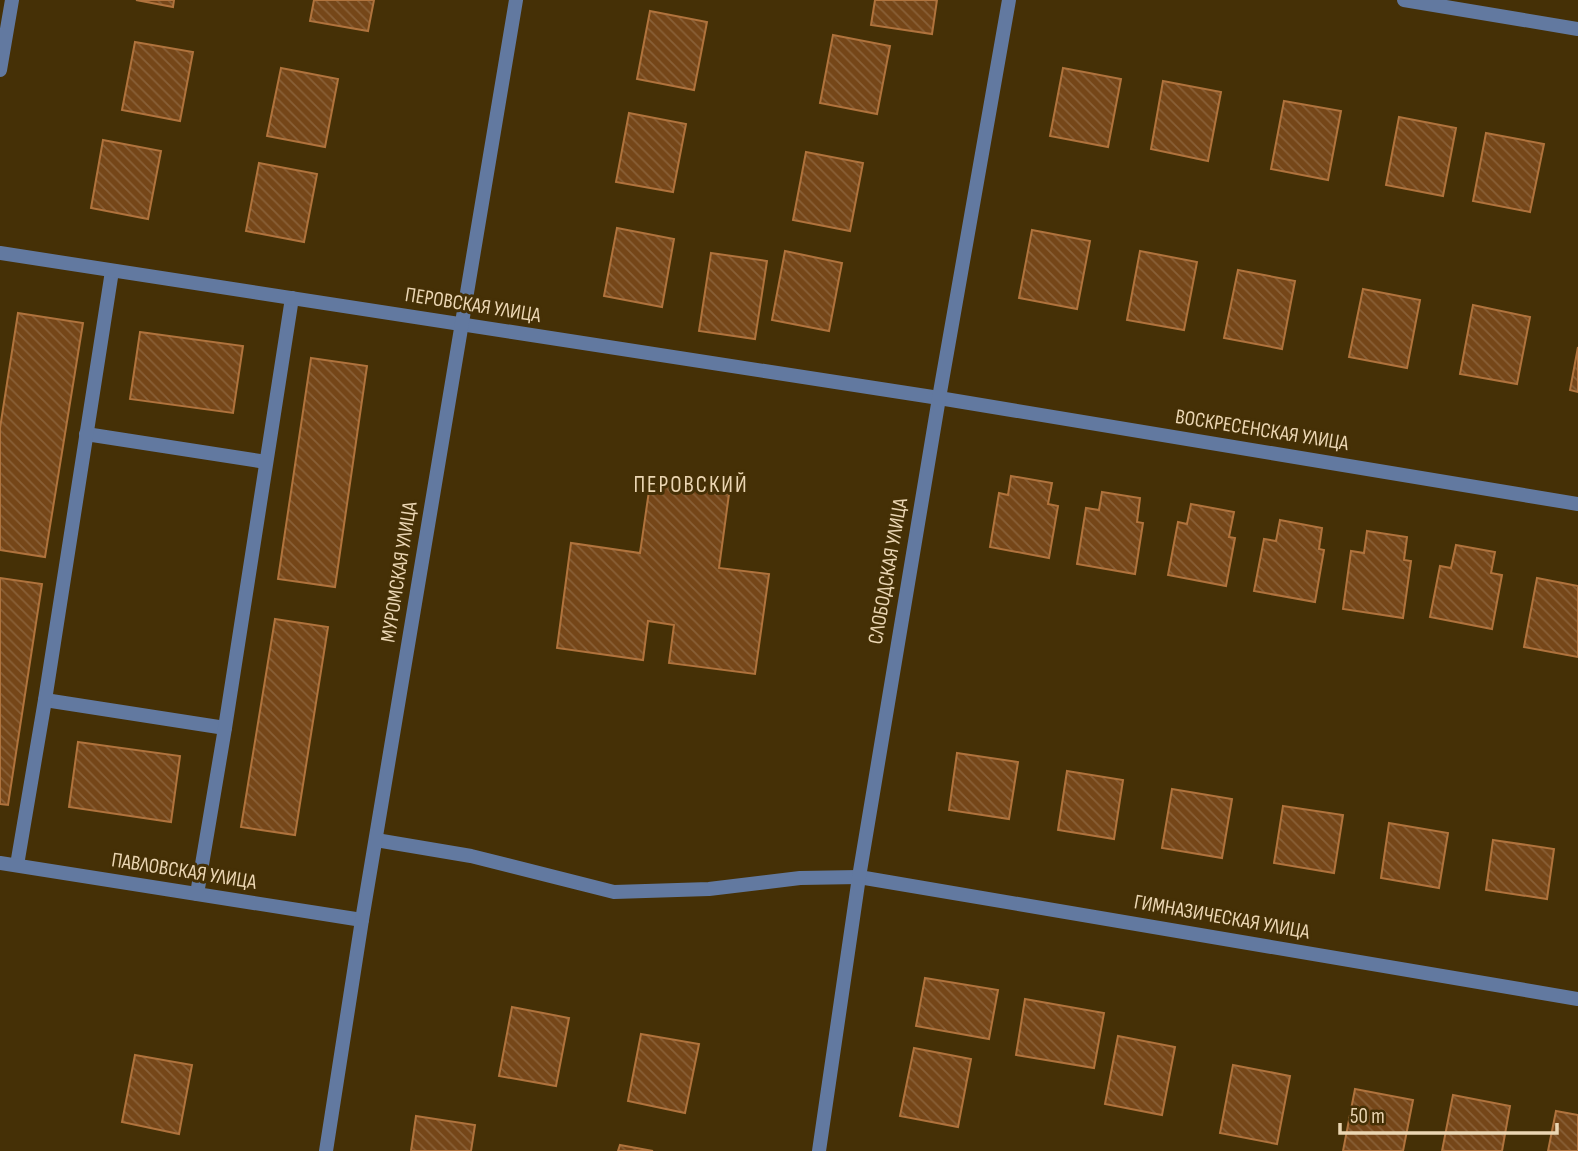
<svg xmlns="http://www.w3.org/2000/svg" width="1578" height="1151" font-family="'Sofia Sans Condensed',sans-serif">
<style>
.building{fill:url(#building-back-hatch);stroke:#b0733d;stroke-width:2}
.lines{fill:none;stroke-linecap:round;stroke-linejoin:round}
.service{stroke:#6279a0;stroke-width:14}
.minor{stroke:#6279a0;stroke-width:14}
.labels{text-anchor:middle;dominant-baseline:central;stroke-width:6;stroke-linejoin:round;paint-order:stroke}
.street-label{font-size:21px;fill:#ebd6b3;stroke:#453006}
.neighbourhood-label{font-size:23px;letter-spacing:2px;fill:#ebd6b3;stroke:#453006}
</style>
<defs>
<pattern id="building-back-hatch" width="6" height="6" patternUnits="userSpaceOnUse" patternTransform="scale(1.75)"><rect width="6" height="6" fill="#754618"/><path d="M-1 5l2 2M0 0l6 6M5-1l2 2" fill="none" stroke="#896037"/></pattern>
</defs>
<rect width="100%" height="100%" fill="#453006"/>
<!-- building -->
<g class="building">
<path d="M 136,0 L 174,0 L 173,7 Z"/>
<path d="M 314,0 L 374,0 L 368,31 L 310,21 Z"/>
<path d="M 875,0 L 937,0 L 932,34 L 871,25 Z"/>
<path d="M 650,11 L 707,22 L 694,90 L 637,79 Z"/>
<path d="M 833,35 L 890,46 L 877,114 L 820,103 Z"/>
<path d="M 135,42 L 193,52 L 180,121 L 122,110 Z"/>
<path d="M 281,68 L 338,79 L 325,147 L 267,136 Z"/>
<path d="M 1063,68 L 1121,79 L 1108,147 L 1050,136 Z"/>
<path d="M 1163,81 L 1221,92 L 1208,161 L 1151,149 Z"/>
<path d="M 1284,101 L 1341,111 L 1328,180 L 1271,169 Z"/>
<path d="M 629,113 L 686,124 L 673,192 L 616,182 Z"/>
<path d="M 1399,117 L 1456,128 L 1443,196 L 1386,185 Z"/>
<path d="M 1486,133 L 1544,144 L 1530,212 L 1473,201 Z"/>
<path d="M 103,140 L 161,151 L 148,219 L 91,208 Z"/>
<path d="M 806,152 L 863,163 L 850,231 L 793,220 Z"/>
<path d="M 259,163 L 317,174 L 304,242 L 246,231 Z"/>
<path d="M 617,228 L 674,239 L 662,307 L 604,296 Z"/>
<path d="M 1032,230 L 1090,241 L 1077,309 L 1019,298 Z"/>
<path d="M 785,251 L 842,263 L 829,331 L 772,320 Z"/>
<path d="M 1140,251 L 1197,262 L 1184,330 L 1127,320 Z"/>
<path d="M 711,253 L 767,261 L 755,339 L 699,331 Z"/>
<path d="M 1238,270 L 1295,281 L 1282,349 L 1224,338 Z"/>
<path d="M 1363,289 L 1420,300 L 1407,368 L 1349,357 Z"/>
<path d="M 1473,305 L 1530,317 L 1517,384 L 1460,374 Z"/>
<path d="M 18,313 L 83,323 L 45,557 L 0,550 L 0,428 Z"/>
<path d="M 140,332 L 243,346 L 233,413 L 130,399 Z"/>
<path d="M 1578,347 L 1578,392 L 1570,390 Z"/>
<path d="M 311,358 L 367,366 L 335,587 L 278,579 Z"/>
<path d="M 1011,476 L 1052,483 L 1048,504 L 1058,506 L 1049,558 L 990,547 L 999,493 L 1008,495 Z"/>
<path d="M 650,484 L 729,494 L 719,568 L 769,574 L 755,674 L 669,663 L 674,625 L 648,621 L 643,660 L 557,648 L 571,543 L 640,553 Z"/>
<path d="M 1102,492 L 1140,498 L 1137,522 L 1143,523 L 1135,574 L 1077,564 L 1086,508 L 1099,510 Z"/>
<path d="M 1191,504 L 1234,512 L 1229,537 L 1235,538 L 1226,586 L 1168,575 L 1178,522 L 1187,524 Z"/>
<path d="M 1280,520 L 1322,528 L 1319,549 L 1324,550 L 1315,602 L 1254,591 L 1264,539 L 1276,541 Z"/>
<path d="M 1367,531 L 1407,537 L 1404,560 L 1411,561 L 1403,618 L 1343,609 L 1351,551 L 1364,553 Z"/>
<path d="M 1456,545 L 1495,552 L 1491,573 L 1502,575 L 1492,629 L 1430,617 L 1440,566 L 1451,568 Z"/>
<path d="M 0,578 L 42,584 L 8,805 L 0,804 Z"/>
<path d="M 1537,578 L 1578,586 L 1578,657 L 1524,647 Z"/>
<path d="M 275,619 L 328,627 L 295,835 L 241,827 Z"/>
<path d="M 78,742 L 180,756 L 171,822 L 69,807 Z"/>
<path d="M 957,753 L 1018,762 L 1009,819 L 949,810 Z"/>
<path d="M 1067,771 L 1123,780 L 1114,839 L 1058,830 Z"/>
<path d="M 1172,789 L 1232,799 L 1222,858 L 1162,848 Z"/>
<path d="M 1283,806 L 1343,815 L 1334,873 L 1274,863 Z"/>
<path d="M 1389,823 L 1448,833 L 1439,888 L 1381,878 Z"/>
<path d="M 1493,840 L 1554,849 L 1547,899 L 1486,890 Z"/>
<path d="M 925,978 L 998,990 L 989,1039 L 916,1026 Z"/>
<path d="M 1025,999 L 1104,1013 L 1094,1068 L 1016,1055 Z"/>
<path d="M 512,1007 L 569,1018 L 556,1086 L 499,1076 Z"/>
<path d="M 641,1034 L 699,1044 L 685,1113 L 628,1101 Z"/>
<path d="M 1118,1036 L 1175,1047 L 1162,1115 L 1105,1104 Z"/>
<path d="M 914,1048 L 971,1059 L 958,1127 L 900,1116 Z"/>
<path d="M 135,1055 L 192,1065 L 179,1134 L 122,1122 Z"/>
<path d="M 1233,1065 L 1290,1076 L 1277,1144 L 1220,1133 Z"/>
<path d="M 1355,1089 L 1413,1100 L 1403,1151 L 1343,1151 Z"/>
<path d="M 1453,1095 L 1510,1106 L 1502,1151 L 1442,1151 Z"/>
<path d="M 1556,1111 L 1578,1115 L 1578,1151 L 1548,1151 Z"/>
<path d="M 416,1116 L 475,1125 L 471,1151 L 411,1151 Z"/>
<path d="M 620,1145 L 653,1151 L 618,1151 Z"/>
</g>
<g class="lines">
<!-- service -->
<g class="service">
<path d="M 86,434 L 266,462"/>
<path d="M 45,700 L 225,728"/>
<path d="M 376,840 L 471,856 L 614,892 L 709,889 L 800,878 L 859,877"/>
<path d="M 17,865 L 45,700 L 112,271"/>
<path d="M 197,894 L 225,728 L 292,298"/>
</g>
<!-- minor -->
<g class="minor">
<path d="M 1404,0 L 1578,29"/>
<path d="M 0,70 L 12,0"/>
<path d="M 0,253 L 939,398 L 1578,504"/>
<path d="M 0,863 L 362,920"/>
<path d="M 859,877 L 1578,999"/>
<path d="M 326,1151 L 362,920 L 516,0"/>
<path d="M 819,1151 L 859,877 L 939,398 L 1009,0"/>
</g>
</g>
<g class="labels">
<!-- street labels -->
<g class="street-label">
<text transform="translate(473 305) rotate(9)">ПЕРОВСКАЯ УЛИЦА</text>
<text transform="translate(1262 430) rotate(9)">ВОСКРЕСЕНСКАЯ УЛИЦА</text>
<text transform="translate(888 571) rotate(-80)">СЛОБОДСКАЯ УЛИЦА</text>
<text transform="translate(399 572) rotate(-81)">МУРОМСКАЯ УЛИЦА</text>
<text transform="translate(184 871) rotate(9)">ПАВЛОВСКАЯ УЛИЦА</text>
<text transform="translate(1222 917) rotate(10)">ГИМНАЗИЧЕСКАЯ УЛИЦА</text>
</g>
<!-- neighbourhood labels -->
<g class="neighbourhood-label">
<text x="691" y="485">ПЕРОВСКИЙ</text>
</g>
</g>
<!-- scale -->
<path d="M1340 1123v10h217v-10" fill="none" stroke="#ebd6b3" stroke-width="3.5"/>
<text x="1350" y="1123" font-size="21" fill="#ebd6b3" stroke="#453006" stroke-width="5" paint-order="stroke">50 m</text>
</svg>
